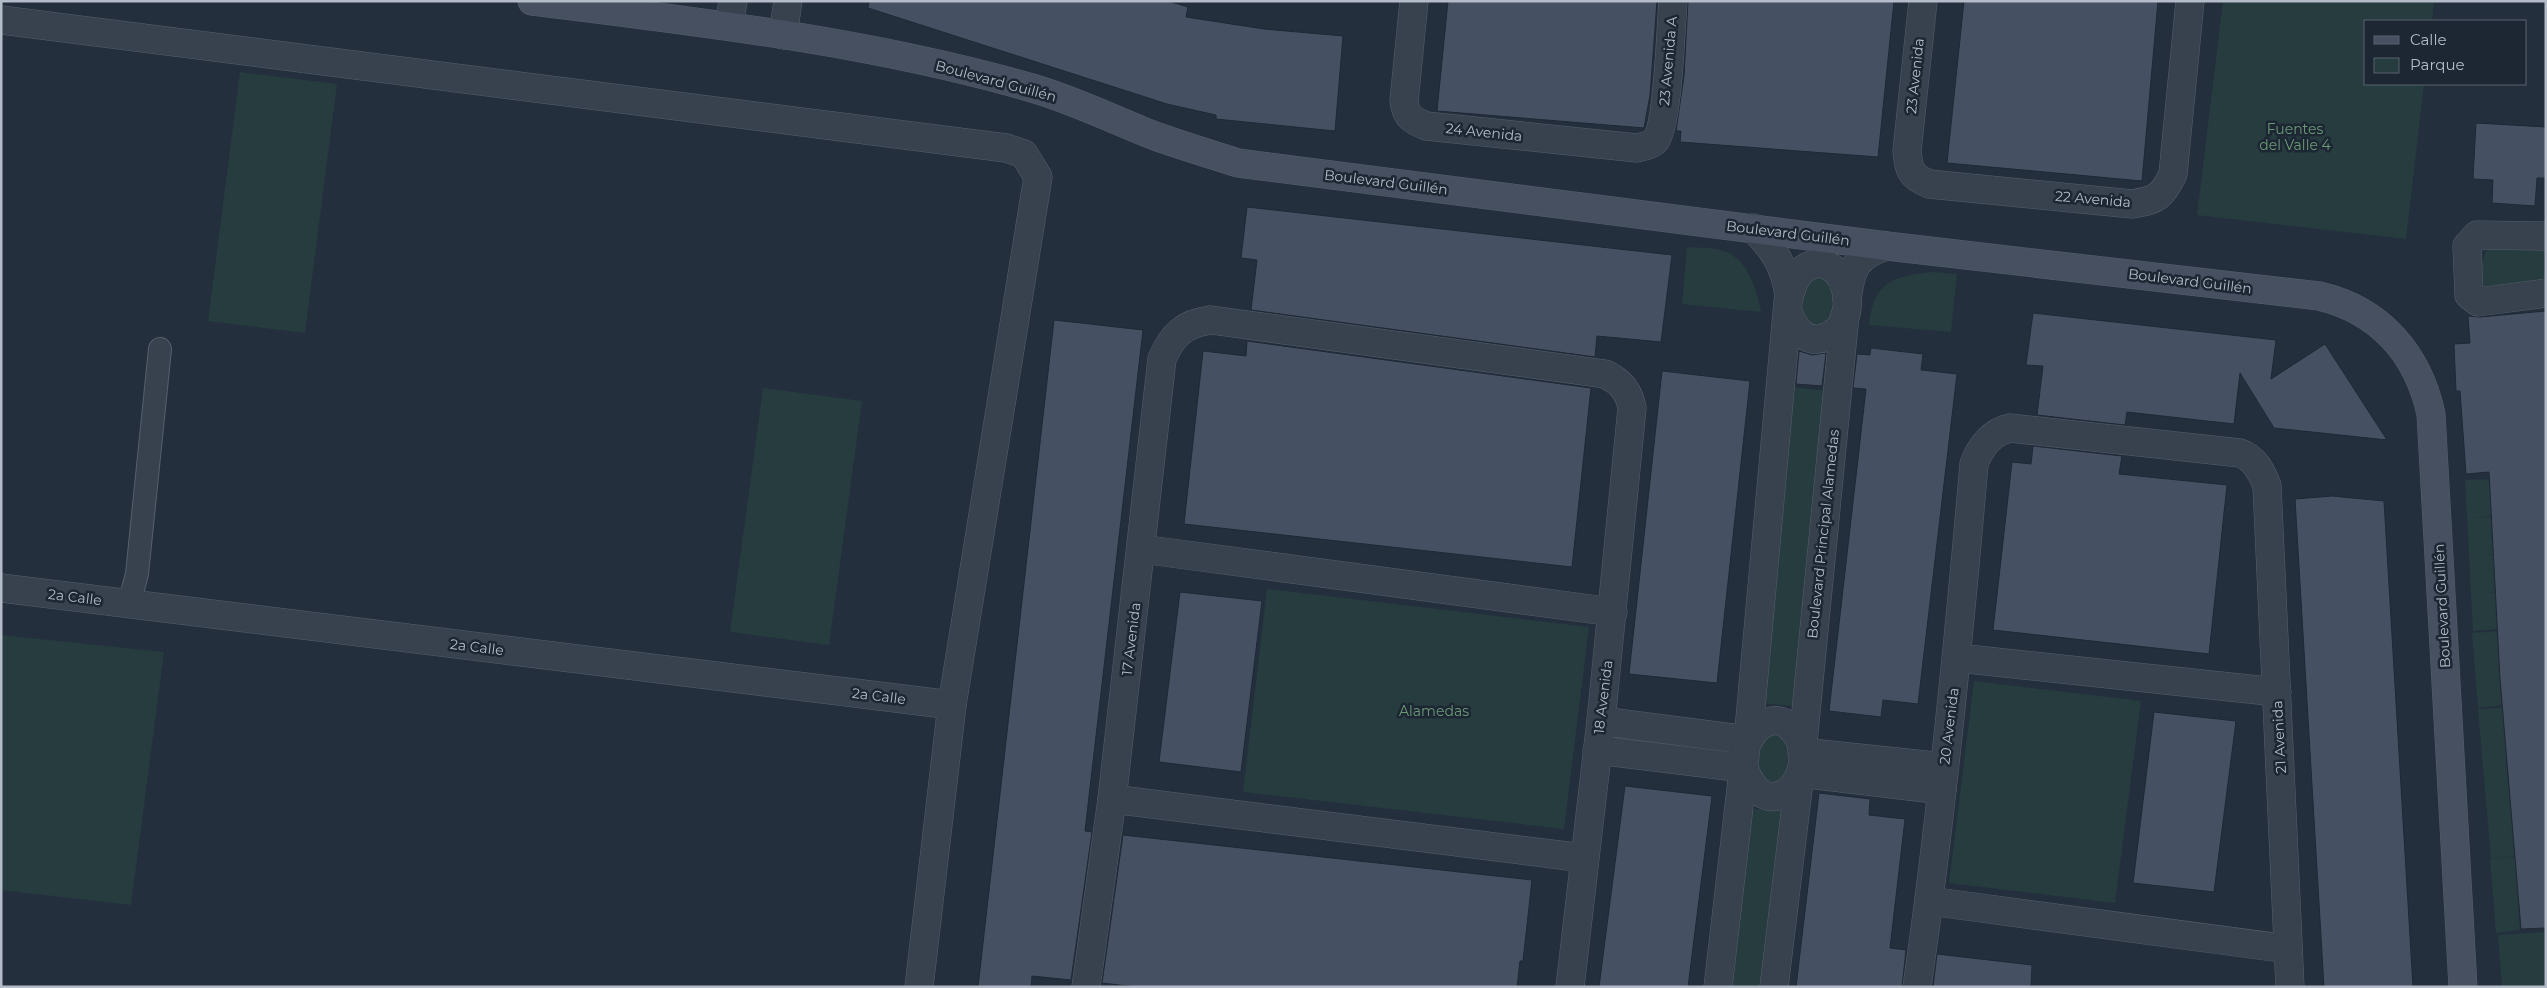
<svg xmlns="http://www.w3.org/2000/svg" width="2547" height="988" font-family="Montserrat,sans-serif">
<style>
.green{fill:#263c3f}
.building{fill:#455162;stroke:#1f2835}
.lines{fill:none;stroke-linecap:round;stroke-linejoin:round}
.service-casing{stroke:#565f6c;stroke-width:24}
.minor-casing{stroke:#565f6c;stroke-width:29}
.secondary-casing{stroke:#565f6c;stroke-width:29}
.service{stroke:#38414e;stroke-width:22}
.minor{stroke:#38414e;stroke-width:28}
.secondary{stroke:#465061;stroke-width:28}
.labels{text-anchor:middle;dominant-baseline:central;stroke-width:5;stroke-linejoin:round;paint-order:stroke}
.street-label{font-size:14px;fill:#b4bcc9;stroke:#1d2633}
.park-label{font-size:14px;fill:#6b9a76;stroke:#1d2633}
</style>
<rect width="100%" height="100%" fill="#242f3e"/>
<!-- green -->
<g class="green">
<path d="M 2223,1 L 2434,1 L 2432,21 L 2366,21 L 2366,84 L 2424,84 L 2406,239 L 2197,215 Z"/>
<path d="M 240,72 L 337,84 L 305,333 L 208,321 Z"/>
<path d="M 2493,233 L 2546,236 L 2546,287 L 2469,295 Z"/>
<path d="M 1687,247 C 1699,248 1715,247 1727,252 C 1749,262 1757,291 1761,312 L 1682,304 Z"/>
<path d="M 1817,271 L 1837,282 L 1832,325 L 1806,328 L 1796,294 Z"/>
<path d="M 1932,272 L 1957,274 L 1951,332 L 1869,325 C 1873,282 1893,276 1932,272 Z"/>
<path d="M 1790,387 L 1829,391 L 1800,707 L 1761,703 Z"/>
<path d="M 763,388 L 862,401 L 829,645 L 730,632 Z"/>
<path d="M 2523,478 L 2492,516 L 2469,518 L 2524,515 L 2493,554 L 2482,555 L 2526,553 L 2527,563 L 2494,565 L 2495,591 L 2487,593 L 2528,590 L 2529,600 L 2496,603 L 2498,629 L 2473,631 L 2465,480 Z"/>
<path d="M 1267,589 L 1589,627 L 1564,829 L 1243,792 Z"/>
<path d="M 2530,629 L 2498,669 L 2532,666 L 2503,705 L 2478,708 L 2472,633 Z"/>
<path d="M 1,635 L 164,652 L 131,905 L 1,890 Z"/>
<path d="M 1974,681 L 2141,701 L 2115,903 L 1949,883 Z"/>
<path d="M 2536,706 L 2539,753 L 2506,756 L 2508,782 L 2501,783 L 2543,780 L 2515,856 L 2491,859 L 2478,709 Z"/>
<path d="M 1765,732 L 1790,734 L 1788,782 L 1758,783 L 1756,742 Z"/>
<path d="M 1747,808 L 1787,812 L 1766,987 L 1725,987 Z"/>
<path d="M 2546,854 L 2518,893 L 2506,894 L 2546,892 L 2546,903 L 2518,905 L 2520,930 L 2496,933 L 2490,859 Z"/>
<path d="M 2546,932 L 2546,987 L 2502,987 L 2498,935 Z"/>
</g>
<!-- building -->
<g class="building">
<path d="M 869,1 L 1168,1 L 1188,7 L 1186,17 L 1264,29 L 1343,36 L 1335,131 L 1216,119 L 1216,115 L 1167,104 L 868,8 Z"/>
<path d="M 1448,1 L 1657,1 L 1650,95 L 1644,128 L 1437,111 Z"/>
<path d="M 1688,1 L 1894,1 L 1878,157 L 1680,142 L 1681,131 L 1676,131 L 1684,76 Z"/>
<path d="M 1964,1 L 2158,1 L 2142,181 L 1947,163 Z"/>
<path d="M 2476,123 L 2546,127 L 2546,178 L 2537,178 L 2535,206 L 2492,203 L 2493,180 L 2473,179 Z"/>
<path d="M 1247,207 L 1672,255 L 1661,342 L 1597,336 L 1595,357 L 1251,310 L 1257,260 L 1241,258 Z"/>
<path d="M 2546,311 L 2546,928 L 2521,929 L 2500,679 L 2489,472 L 2466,474 L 2460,391 L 2456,391 L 2454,344 L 2470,343 L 2468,316 L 2480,317 Z"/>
<path d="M 2033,313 L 2276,340 L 2271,379 L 2325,344 L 2387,440 L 2274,428 L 2240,373 L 2234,424 L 2127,412 L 2125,425 L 2037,415 L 2043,366 L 2026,365 Z"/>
<path d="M 1054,320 L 1143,330 L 1085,831 L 1092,832 L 1071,980 L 1032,976 L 1031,987 L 978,987 Z"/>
<path d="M 1247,341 L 1591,388 L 1572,567 L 1184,524 L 1203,351 L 1246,356 Z"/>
<path d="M 1871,348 L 1923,354 L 1921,370 L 1957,374 L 1918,704 L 1883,700 L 1881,717 L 1829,711 L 1866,389 L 1853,388 L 1857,354 L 1870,355 Z"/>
<path d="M 1799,351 L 1812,355 L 1826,353 L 1822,386 L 1796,384 Z"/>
<path d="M 1662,371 L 1750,381 L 1717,683 L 1629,674 Z"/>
<path d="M 2033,446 L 2122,456 L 2119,474 L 2227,485 L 2209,654 L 1993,630 L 2012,462 L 2031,464 Z"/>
<path d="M 2332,496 L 2384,501 L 2413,987 L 2324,987 L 2295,499 Z"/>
<path d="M 1180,592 L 1262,601 L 1241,772 L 1159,762 Z"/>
<path d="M 2154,712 L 2236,721 L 2214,892 L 2133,883 Z"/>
<path d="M 1625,786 L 1712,796 L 1688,987 L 1599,987 Z"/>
<path d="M 1819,793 L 1870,799 L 1869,815 L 1905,819 L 1890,948 L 1906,950 L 1902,987 L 1796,987 Z"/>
<path d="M 1123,835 L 1532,880 L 1523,961 L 1520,961 L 1517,987 L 1137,987 L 1102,983 Z"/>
<path d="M 1937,954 L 2032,965 L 2031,987 L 1933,987 Z"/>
</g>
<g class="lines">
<defs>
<path id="service" d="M 129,604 L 137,574 L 160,349"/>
<g id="minor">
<path d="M 1414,1 L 1404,101 C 1406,117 1412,120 1426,126 L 1637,148 C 1643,146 1650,146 1655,141 C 1668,127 1671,25 1673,1"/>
<path d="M 1923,1 L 1907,151 C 1909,170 1910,176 1929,184 L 2132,204 C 2157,200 2162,197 2173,174 L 2190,1"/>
<path d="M 1,20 L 1006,148 L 1024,154 L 1038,177 L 952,705 L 919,987"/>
<path d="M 729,25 L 733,1"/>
<path d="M 783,35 L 788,1"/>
<path d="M 1753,228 C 1773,248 1785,266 1789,295"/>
<path d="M 2546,236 L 2477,235 L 2467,246 L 2469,295 L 2478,302 L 2546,293"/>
<path d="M 1847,300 C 1851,269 1855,256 1887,246"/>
<path d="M 1845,315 L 1802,752 L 1944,767"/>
<path d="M 1141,549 L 1613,612"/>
<path d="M 1,588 L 952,705"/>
<path d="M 1958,658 L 2277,692"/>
<path d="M 1601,721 L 1748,740 L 1788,302 C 1792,283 1798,265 1820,263 C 1847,268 1854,305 1841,326 C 1837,332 1832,334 1826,337 C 1806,346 1793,327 1788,311"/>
<path d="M 1597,750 L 1744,768"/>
<path d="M 1112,799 L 1584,858"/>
<path d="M 1929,901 L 2288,949"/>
<path d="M 1086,987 L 1112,799 L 1162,359 C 1172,335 1185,323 1211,320 L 1605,374 C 1620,381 1629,391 1632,408 L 1601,721 L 1570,987"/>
<path d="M 1718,987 L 1746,746 C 1751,734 1758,723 1772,721 C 1781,719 1790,725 1795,732 C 1824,773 1768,833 1744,768"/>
<path d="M 1774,987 L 1800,773 L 1942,790"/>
<path d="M 1917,987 C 1942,813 1959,639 1974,464 C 1980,447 1992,432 2010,428 L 2240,453 C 2255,458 2262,473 2267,486 L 2290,987"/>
</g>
<path id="secondary" d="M 532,1 C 700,22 869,41 1032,88 C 1074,100 1114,120 1155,136 C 1183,146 1210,154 1238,163 L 1887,246 L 2319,296 C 2380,310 2418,354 2431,414 L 2463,987"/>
</defs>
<!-- service casing -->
<use href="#service" class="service-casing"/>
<!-- minor casing -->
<use href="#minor" class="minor-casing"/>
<!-- secondary casing -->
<use href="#secondary" class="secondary-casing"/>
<!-- service -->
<use href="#service" class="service"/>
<!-- minor -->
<use href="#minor" class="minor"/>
<!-- secondary -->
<use href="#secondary" class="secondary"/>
</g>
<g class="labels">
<!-- street labels -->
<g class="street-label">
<text transform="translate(1668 61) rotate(-85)">23 Avenida A</text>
<text transform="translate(1915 76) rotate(-84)">23 Avenida</text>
<text transform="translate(996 81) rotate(15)">Boulevard Guillén</text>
<text transform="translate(1484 132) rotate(6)">24 Avenida</text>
<text transform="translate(1386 182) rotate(7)">Boulevard Guillén</text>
<text transform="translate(2093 199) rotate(5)">22 Avenida</text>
<text transform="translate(1788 233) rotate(7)">Boulevard Guillén</text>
<text transform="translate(2190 281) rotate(7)">Boulevard Guillén</text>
<text transform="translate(1823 534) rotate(-84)">Boulevard Principal Alamedas</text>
<text transform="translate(75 597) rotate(7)">2a Calle</text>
<text transform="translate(2442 606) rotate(-93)">Boulevard Guillén</text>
<text transform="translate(1131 639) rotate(-83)">17 Avenida</text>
<text transform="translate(477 647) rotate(7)">2a Calle</text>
<text transform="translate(879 696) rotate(7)">2a Calle</text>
<text transform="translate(1603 697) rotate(-83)">18 Avenida</text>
<text transform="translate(1949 726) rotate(-83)">20 Avenida</text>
<text transform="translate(2279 737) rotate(-93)">21 Avenida</text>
</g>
<!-- park labels -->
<g class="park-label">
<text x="2295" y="129">Fuentes<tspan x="2295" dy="16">del Valle 4</tspan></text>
<text x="1434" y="711">Alamedas</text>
</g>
</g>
<!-- border -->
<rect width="2547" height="988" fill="none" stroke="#b4bcc9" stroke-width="5"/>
<!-- legend -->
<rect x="2364" y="20" width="162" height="65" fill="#1d2633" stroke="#59626f"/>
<rect x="2374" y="36" width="25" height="8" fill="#465061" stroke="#59626f"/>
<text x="2410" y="45" font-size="15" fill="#b4bcc9">Calle</text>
<rect x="2374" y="58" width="25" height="15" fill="#263c3f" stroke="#59626f"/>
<text x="2410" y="70" font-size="15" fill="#b4bcc9">Parque</text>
</svg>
